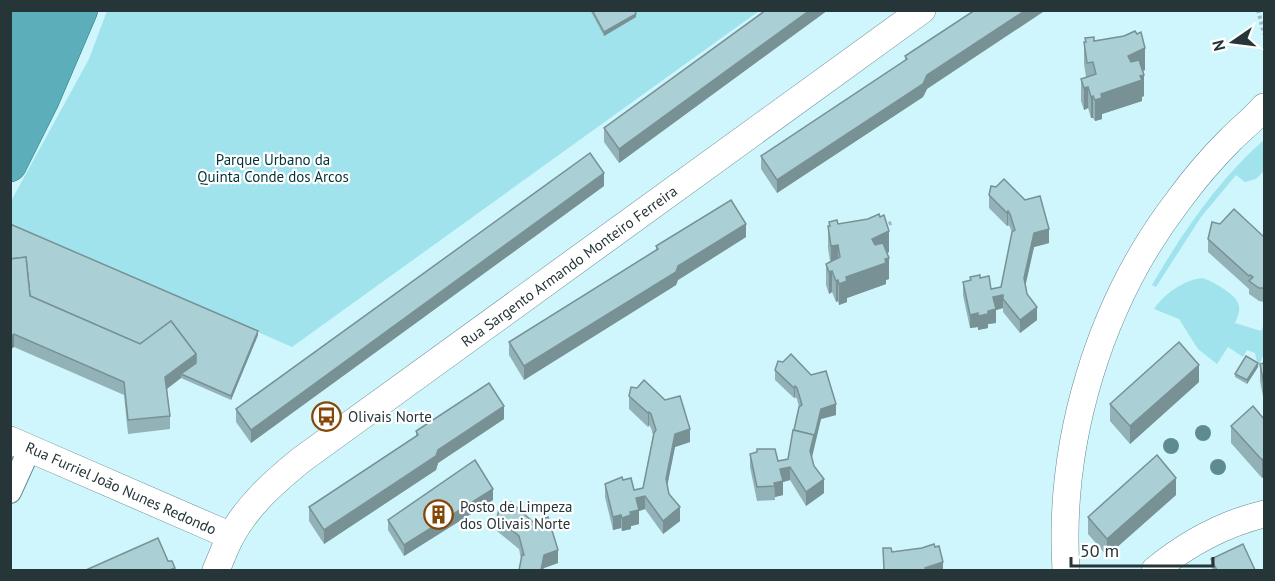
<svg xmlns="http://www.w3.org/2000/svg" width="1275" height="581" font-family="'PT Sans',sans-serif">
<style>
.green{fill:#a0e3ed}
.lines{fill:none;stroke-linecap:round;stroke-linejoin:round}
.minor-casing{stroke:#678a90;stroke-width:24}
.tertiary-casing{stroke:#678a90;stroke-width:28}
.trunk-casing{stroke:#2f7780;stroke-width:34}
.path{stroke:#9cbcc0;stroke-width:4;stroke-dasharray:3 3;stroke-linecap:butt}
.minor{stroke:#fff;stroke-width:22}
.tertiary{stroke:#fff;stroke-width:27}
.trunk{stroke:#5cafba;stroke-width:33}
.tree{fill:#5e8b91}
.wall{fill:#92b2b7}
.shaded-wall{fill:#779195}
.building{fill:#aacfd5;stroke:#779195;stroke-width:1.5}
.labels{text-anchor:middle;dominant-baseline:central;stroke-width:4.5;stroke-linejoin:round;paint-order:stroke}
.park-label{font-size:15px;fill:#013339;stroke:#fff}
.street-label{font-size:15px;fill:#263537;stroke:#fff}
.poi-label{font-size:15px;fill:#263537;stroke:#fff;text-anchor:start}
</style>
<rect width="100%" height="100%" fill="#cff6fc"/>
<!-- green -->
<g class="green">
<path d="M 107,11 L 759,11 L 292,347 L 11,224 L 11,201 L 89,59 Z"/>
<path d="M 1264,140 L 1264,171 L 1256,179 L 1245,182 L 1236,175 L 1201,217 L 1156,287 L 1152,285 C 1182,233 1219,179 1264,140 Z"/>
<path d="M 1202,278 C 1211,280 1235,294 1238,303 C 1241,310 1238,316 1235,323 L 1261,331 L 1264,324 L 1264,354 L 1258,367 L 1255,353 L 1247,350 L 1243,357 L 1228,347 L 1217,364 L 1198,349 L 1179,319 L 1154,309 C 1164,294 1184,280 1202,278 Z"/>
</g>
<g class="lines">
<defs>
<path id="minor" d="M 10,492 L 30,448"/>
<g id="tertiary">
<path d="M 10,440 L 231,536"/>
<path d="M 216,570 C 221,559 225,547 231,536 C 248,505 274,482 301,460 L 922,10"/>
<path d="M 1066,570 C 1058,442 1099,304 1178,201 C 1194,179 1212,158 1231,139 C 1242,128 1254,119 1264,107"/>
<path d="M 1155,570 C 1188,543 1223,524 1264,514"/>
</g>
<g id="trunk">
<path d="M 10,57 L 31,10"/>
<path d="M 10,112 L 56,10"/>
<path d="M 10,165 L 42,101 L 81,10"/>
</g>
</defs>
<!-- minor casing -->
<use href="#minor" class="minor-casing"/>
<!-- tertiary casing -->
<use href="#tertiary" class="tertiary-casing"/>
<!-- trunk casing -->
<use href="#trunk" class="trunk-casing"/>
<!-- path -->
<g class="path">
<path d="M 1258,10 L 1264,34"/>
<path d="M 883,226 L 894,222"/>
</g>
<!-- minor -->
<use href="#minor" class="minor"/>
<!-- tertiary -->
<use href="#tertiary" class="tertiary"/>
<!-- trunk -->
<use href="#trunk" class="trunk"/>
</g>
<!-- trees -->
<g class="tree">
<circle cx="1203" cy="433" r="8"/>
<circle cx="1171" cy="446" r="8"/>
<circle cx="1218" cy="467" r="8"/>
</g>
<!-- wall -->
<g class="wall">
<path d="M 590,10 L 635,10 L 636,17 L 604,36 Z"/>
<path d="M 766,10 L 828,10 L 619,163 L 604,142 L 604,128 Z"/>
<path d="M 1085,38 L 1094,41 L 1145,70 L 1143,71 L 1144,96 L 1142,97 L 1142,101 L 1102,114 L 1102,119 L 1095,121 L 1093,118 L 1091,118 L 1088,108 L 1084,110 L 1081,101 L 1081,79 L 1086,77 L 1084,64 L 1084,42 L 1085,42 Z"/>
<path d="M 905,56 L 927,89 L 923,97 L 777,193 L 761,169 L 761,156 L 905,61 Z"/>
<path d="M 604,186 L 251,443 L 236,422 L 236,409 Z"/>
<path d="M 989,195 L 1049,243 L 1034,247 L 1025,286 L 1027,294 L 1037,320 L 1020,333 L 1003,312 L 1003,308 L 996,310 L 996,323 L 988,324 L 988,328 L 978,330 L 978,327 L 970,328 L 963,295 L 963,282 L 970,280 L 970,277 L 980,278 L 991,289 L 1001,287 L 1012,233 L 1010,227 L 1008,225 L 1007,226 L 989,208 Z"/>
<path d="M 829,222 L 838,224 L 889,252 L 887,253 L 889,279 L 886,280 L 886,284 L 847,298 L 847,302 L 839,305 L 838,301 L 836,302 L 832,292 L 829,294 L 826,285 L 826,264 L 830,261 L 828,248 L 828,226 L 829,226 Z"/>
<path d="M 10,224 L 258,335 L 231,400 L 181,378 L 167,389 L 170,416 L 170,429 L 128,434 L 124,395 L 14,347 Z"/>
<path d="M 746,237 L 678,280 L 676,285 L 524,380 L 509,355 L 509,342 L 656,250 L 656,246 Z"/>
<path d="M 1264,237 L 1264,302 L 1259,301 L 1249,294 L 1249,289 L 1208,252 L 1208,239 Z"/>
<path d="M 1264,363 L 1264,402 L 1260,381 L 1260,364 Z"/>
<path d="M 1258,367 L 1247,384 L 1235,377 L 1235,374 Z"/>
<path d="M 775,370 L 836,415 L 821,419 L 812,458 L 814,466 L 824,493 L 806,506 L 790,480 L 783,482 L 783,495 L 775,497 L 775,500 L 757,501 L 750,467 L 750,454 L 778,461 L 788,459 L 799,407 L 797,399 L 795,397 L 794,398 L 775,380 Z"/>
<path d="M 1199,382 L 1130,444 L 1110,421 L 1110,404 Z"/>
<path d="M 629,396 L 690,442 L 675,447 L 667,485 L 669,494 L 680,521 L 663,534 L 645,509 L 639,511 L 639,524 L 631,526 L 631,529 L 622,531 L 621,528 L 613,530 L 605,497 L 605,484 L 623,480 L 634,490 L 643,488 L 653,435 L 651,428 L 649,425 L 648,427 L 629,409 Z"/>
<path d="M 504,419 L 438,463 L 436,470 L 324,544 L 309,521 L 309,507 L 416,436 L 416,431 Z"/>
<path d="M 1264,419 L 1264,476 L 1262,478 L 1231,443 L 1231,426 Z"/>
<path d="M 1176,495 L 1107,556 L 1088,534 L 1088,517 Z"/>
<path d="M 493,500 L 404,556 L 388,530 L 388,520 Z"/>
<path d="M 497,518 L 558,563 L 544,568 L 521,559 L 519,549 L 497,531 Z"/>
<path d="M 1211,559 L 1255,570 L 1213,570 L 1211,566 Z"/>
</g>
<!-- shaded-wall -->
<g class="shaded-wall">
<path d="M 810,10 L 828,10 L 619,163 L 619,149 Z"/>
<path d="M 1026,10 L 1046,10 L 927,89 L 923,97 L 777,193 L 777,180 L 927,75 Z"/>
<path d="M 636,14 L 636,17 L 604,36 L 604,32 Z"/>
<path d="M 1145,48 L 1145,70 L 1128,77 L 1128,56 Z"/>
<path d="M 1144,75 L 1144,96 L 1142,97 L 1142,101 L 1102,114 L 1102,119 L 1095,121 L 1095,100 L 1101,94 Z"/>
<path d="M 1088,87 L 1088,108 L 1084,110 L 1084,88 Z"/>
<path d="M 1093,96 L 1093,118 L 1091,118 L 1091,97 Z"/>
<path d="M 604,173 L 604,186 L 251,443 L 251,430 Z"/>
<path d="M 1008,211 L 1008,225 L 1007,226 L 1007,213 Z"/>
<path d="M 746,224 L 746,237 L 678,280 L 676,285 L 524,380 L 524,366 L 678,266 Z"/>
<path d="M 1049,229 L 1049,243 L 1034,247 L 1024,292 L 1024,278 L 1034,233 Z"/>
<path d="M 889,231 L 889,252 L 872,260 L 872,239 Z"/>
<path d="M 838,245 L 838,266 L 831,268 L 831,246 Z"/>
<path d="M 889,258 L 889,279 L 886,280 L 886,284 L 847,298 L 847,302 L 839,305 L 839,284 L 846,277 Z"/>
<path d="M 832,271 L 832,292 L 829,294 L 829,272 Z"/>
<path d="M 838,280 L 838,301 L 836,302 L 836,281 Z"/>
<path d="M 1003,295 L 1003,308 L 996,310 L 996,323 L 988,324 L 988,328 L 978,330 L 978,316 L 988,311 L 993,297 Z"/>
<path d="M 1037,307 L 1037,320 L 1020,333 L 1020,320 Z"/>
<path d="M 978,313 L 978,327 L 970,328 L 970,315 Z"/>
<path d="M 258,331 L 258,335 L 231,400 L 231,396 Z"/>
<path d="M 14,334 L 14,347 L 10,350 L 10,337 Z"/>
<path d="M 196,354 L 196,367 L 181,374 L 181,378 L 165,390 L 165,377 Z"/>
<path d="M 1258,363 L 1258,367 L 1247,384 L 1247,380 Z"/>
<path d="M 1199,365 L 1199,382 L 1130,444 L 1130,426 Z"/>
<path d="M 795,386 L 795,397 L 794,398 L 794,388 Z"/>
<path d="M 836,404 L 836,415 L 821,419 L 810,464 L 810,451 L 821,409 Z"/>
<path d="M 504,406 L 504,419 L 438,463 L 436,470 L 324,544 L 324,530 L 438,450 Z"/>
<path d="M 649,412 L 649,425 L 648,427 L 648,413 Z"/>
<path d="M 690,429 L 690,442 L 675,447 L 666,492 L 666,479 L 675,434 Z"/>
<path d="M 1264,458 L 1264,476 L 1262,478 L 1262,460 Z"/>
<path d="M 790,467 L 790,480 L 783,482 L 783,495 L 775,497 L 774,483 L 780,469 Z"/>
<path d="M 1176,478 L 1176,495 L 1107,556 L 1107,539 Z"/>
<path d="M 824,479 L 824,493 L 806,506 L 806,492 Z"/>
<path d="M 493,489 L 493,500 L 404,556 L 404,545 Z"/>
<path d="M 645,496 L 645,509 L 639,511 L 639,524 L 631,526 L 631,529 L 622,531 L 622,518 L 630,512 L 636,498 Z"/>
<path d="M 680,507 L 680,521 L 663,534 L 663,521 Z"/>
<path d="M 621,515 L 621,528 L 613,530 L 613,517 Z"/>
<path d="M 558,550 L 558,563 L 544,568 L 543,570 L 541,570 L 544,555 Z"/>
<path d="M 943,562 L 943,570 L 925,570 L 925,568 Z"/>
</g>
<!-- building -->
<g class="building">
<path d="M 592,10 L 635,10 L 636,14 L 604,32 Z"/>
<path d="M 766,10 L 810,10 L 619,149 L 604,128 Z"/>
<path d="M 975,10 L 1026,10 L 927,75 L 923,84 L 777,180 L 761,156 L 907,59 L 905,56 Z"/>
<path d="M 1135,31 L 1137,34 L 1141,32 L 1145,48 L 1128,56 L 1131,62 L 1139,60 L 1144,75 L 1140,76 L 1142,80 L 1101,94 L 1102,98 L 1095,100 L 1093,96 L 1091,97 L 1088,87 L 1084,88 L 1081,79 L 1096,74 L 1093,62 L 1087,63 L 1084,42 L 1086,42 L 1085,38 L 1094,37 L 1094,41 L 1124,36 Z"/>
<path d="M 590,153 L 604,173 L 251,430 L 236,409 Z"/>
<path d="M 1004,179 L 1025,200 L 1040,196 L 1049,229 L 1034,233 L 1024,278 L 1027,294 L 1037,307 L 1020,320 L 1003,299 L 1003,295 L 993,297 L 996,309 L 988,311 L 988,314 L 978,316 L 978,313 L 970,315 L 963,282 L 971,280 L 970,277 L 980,275 L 980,278 L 989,276 L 991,289 L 1001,287 L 1012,232 L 1015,230 L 1010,214 L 1008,211 L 1007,213 L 989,195 L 991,186 L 996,187 Z"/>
<path d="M 731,200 L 746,224 L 678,266 L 676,272 L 524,366 L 509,342 L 658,249 L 656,246 Z"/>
<path d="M 1234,209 L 1264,237 L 1264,288 L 1259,288 L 1249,281 L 1253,277 L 1250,275 L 1249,276 L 1208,239 L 1212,222 L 1220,224 Z"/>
<path d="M 879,214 L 880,217 L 884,215 L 889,231 L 872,239 L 875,245 L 883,243 L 889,258 L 885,259 L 886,263 L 846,277 L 847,281 L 839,284 L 838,280 L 836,281 L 832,271 L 829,272 L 826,264 L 840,257 L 838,245 L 831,246 L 828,226 L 830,226 L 829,222 L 837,220 L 838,224 L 868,219 Z"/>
<path d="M 10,224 L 258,331 L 231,396 L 181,374 L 196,363 L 196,354 L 171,321 L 140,344 L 30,296 L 26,257 L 10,259 Z"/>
<path d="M 26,257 L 30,296 L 140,344 L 171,321 L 196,354 L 165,377 L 170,416 L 128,420 L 124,382 L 14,334 L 10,337 L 10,259 Z"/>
<path d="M 1179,342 L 1199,365 L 1130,426 L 1110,404 Z"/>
<path d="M 791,354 L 811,375 L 826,371 L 836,404 L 821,409 L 814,438 L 814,435 L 794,430 L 799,407 L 802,405 L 797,388 L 795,386 L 794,388 L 775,370 L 778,361 L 783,362 Z"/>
<path d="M 1246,356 L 1258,363 L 1247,380 L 1235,374 Z"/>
<path d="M 1264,363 L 1264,385 L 1260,364 Z"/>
<path d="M 644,380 L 665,400 L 680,396 L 690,429 L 675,434 L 666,479 L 669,494 L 680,507 L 663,521 L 645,496 L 636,498 L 639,510 L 630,512 L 631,515 L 622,518 L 621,515 L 613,517 L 605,484 L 622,477 L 623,480 L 631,478 L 634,490 L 643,488 L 654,433 L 656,430 L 651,414 L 649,412 L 648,413 L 629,396 L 631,387 L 637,388 Z"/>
<path d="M 489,383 L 504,406 L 438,450 L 436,456 L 324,530 L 309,507 L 418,435 L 416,431 Z"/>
<path d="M 1253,406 L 1264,419 L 1264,458 L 1262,460 L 1231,426 Z"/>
<path d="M 793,430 L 814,435 L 810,451 L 814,466 L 824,479 L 806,492 L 790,467 L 780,469 L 783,481 L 774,483 L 775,486 L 757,487 L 750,454 L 757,452 L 757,449 L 775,449 L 778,461 L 788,459 Z"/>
<path d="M 1157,455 L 1176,478 L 1107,539 L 1088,517 Z"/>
<path d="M 475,460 L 493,489 L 404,545 L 388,520 Z"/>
<path d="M 511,502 L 533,522 L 548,517 L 558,550 L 544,555 L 541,570 L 519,570 L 522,555 L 524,555 L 519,536 L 497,518 L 499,509 L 504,510 Z"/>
<path d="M 158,538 L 168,561 L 172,561 L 175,568 L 170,570 L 86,570 Z"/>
<path d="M 934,544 L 935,547 L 939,546 L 943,562 L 925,568 L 926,570 L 884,570 L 883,548 L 891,548 L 892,552 L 922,548 Z"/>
<path d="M 1243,544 L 1255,570 L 1217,570 L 1211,559 Z"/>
</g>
<!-- icons -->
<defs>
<symbol id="bus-ring" viewBox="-11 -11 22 22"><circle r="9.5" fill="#fff" stroke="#854707" stroke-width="1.5"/><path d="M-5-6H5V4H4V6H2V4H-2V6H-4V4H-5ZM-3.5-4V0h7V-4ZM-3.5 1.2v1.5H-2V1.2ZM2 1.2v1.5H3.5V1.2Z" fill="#854707"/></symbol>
<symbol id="building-ring" viewBox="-11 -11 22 22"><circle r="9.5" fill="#fff" stroke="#854707" stroke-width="1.5"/><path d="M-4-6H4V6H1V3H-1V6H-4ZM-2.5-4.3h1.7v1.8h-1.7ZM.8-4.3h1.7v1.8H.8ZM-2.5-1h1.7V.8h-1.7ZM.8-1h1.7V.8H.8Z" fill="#854707"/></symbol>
</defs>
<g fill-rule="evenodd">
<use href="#bus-ring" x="310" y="400" width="33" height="33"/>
<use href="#building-ring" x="422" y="498" width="33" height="33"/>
</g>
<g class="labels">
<!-- park labels -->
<g class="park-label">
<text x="273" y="159">Parque Urbano da<tspan x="273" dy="17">Quinta Conde dos Arcos</tspan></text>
</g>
<!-- street labels -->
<g class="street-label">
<text transform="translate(569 266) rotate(-36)">Rua Sargento Armando Monteiro Ferreira</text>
<text transform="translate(121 488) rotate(24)">Rua Furriel João Nunes Redondo</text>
</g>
<!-- poi labels -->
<g class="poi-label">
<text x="348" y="416">Olivais Norte</text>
<text x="460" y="506">Posto de Limpeza<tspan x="460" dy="17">dos Olivais Norte</tspan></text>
</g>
</g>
<!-- border -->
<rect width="1275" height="581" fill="none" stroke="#263537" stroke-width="24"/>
<!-- north arrow -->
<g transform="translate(1233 42) rotate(256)" stroke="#ffffff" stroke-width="4.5" paint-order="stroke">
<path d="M0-4.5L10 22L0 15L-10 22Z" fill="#263537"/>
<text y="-9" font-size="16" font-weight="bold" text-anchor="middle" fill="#263537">N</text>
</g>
<!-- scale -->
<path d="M1071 557v9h142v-9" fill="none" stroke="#263537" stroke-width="3"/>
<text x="1080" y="557" font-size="18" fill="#263537" stroke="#ffffff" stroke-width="4.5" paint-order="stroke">50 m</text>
</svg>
